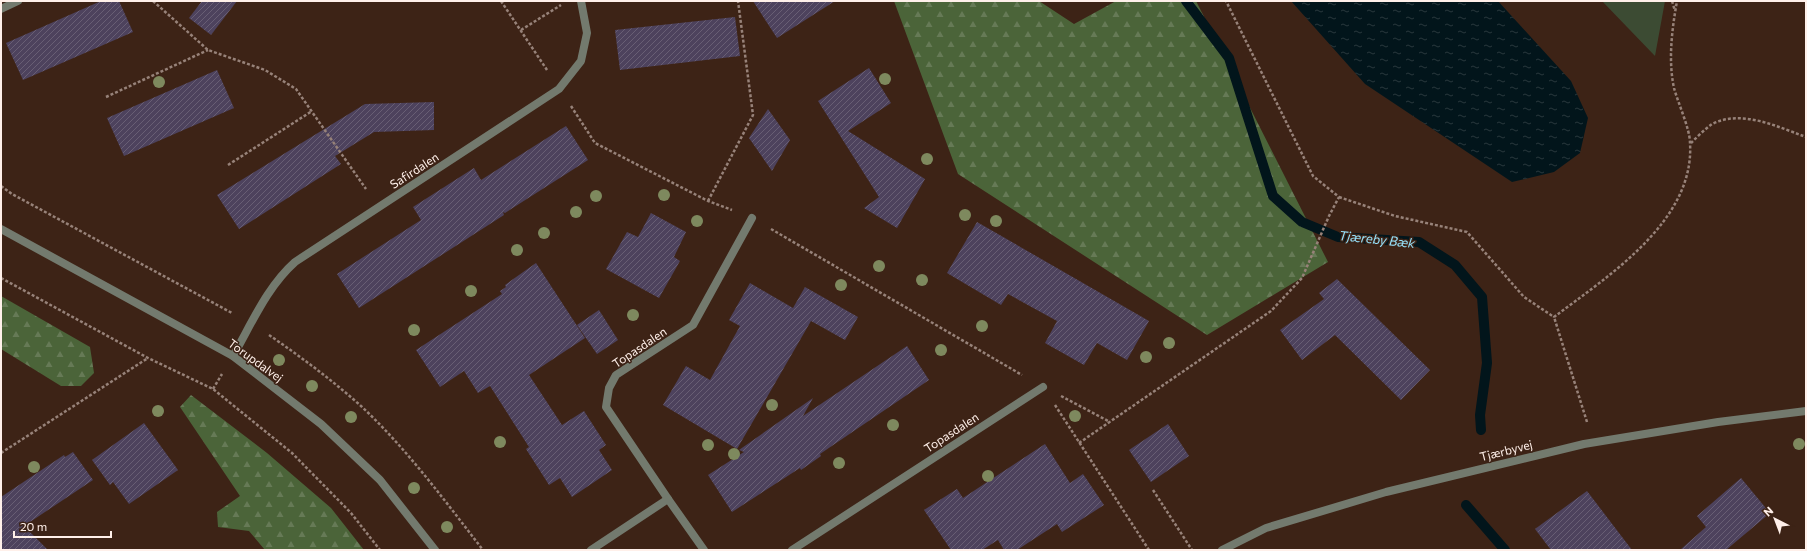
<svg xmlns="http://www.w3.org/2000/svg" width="1807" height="551" font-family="Commissioner,sans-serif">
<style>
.green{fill:#3c4b33}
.forest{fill:url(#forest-firs)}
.water{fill:url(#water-ripples)}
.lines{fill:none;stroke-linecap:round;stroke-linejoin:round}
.stream{stroke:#02151b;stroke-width:10}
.building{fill:url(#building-hatch)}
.path{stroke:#978279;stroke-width:2.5;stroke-dasharray:3 2;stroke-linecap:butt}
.minor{stroke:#737a6e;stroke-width:8}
.tertiary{stroke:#737a6e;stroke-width:8}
.tree{fill:#7e895e}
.labels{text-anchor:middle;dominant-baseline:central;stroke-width:3;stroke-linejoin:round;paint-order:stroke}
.street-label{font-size:12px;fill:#fff0ea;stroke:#3d2316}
.water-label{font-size:13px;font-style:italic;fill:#97e2fb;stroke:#3d2316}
</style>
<defs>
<pattern id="forest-firs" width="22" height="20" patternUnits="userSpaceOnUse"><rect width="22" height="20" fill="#4b6439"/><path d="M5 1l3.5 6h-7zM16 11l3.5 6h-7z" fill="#667a56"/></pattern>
<pattern id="water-ripples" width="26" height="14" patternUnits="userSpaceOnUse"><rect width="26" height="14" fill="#02151b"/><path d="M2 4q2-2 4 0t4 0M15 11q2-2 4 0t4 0" fill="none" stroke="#28373c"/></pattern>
<pattern id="building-hatch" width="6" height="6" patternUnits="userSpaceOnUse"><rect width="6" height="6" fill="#4d425d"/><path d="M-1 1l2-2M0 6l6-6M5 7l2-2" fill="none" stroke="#685e74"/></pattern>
</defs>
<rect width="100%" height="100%" fill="#3d2316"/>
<!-- green -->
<path class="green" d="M 1602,1 L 1665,1 L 1655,56 Z"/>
<!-- forest -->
<g class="forest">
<path d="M 894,1 L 1039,1 L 1074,24 L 1116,1 L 1196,1 L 1328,262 L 1207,335 L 958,174 Z"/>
<path d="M 1,296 L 90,347 L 94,373 L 81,386 L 61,386 L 1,349 Z"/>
<path d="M 191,395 L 267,453 L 331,508 L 364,550 L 265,550 L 249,531 L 218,527 L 217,512 L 240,496 L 180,407 Z"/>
</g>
<!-- water -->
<path class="water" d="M 1291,1 L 1498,1 L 1571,81 L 1588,118 L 1580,153 L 1554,172 L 1512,182 L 1365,84 Z"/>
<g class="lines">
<!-- stream -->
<g class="stream">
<path d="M 1186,1 L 1229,58 L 1273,196 L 1302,222 L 1338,237 L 1419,242 L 1455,265 L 1482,297 L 1487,363 L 1480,415 L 1481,430"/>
<path d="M 1466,505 L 1505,550"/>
</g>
</g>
<!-- building -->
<g class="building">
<path d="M 101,1 L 119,1 L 133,32 L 23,80 L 6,43 Z"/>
<path d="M 202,1 L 237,1 L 211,35 L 189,18 Z"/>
<path d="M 753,1 L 835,1 L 777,38 Z"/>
<path d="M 735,17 L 740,56 L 620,70 L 615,30 Z"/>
<path d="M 869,68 L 891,103 L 848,131 L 925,179 L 897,228 L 864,208 L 879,197 L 818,101 Z"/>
<path d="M 217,70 L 234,108 L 124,156 L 107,118 Z"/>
<path d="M 434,102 L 434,130 L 374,132 L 335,156 L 341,164 L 239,229 L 217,195 L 365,104 Z"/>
<path d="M 768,109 L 790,140 L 772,171 L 749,138 Z"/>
<path d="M 566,126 L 588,160 L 505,213 L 503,212 L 504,215 L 359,308 L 337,274 L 421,220 L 413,207 L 474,168 L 481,180 Z"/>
<path d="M 651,213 L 686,232 L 674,257 L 680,261 L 659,298 L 606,269 L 627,232 L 638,237 Z"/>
<path d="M 977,222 L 1149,321 L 1127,360 L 1097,343 L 1084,365 L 1045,343 L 1057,321 L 1008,294 L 1001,305 L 947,273 Z"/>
<path d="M 536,263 L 585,338 L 529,375 L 562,425 L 584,411 L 606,445 L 599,450 L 612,470 L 572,497 L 560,478 L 549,485 L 526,449 L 529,447 L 490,386 L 478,393 L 464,371 L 440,387 L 416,350 L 502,294 L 500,291 L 506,287 L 505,285 Z"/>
<path d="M 1337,279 L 1430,370 L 1401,400 L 1335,335 L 1302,360 L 1280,330 L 1324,299 L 1319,293 Z"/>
<path d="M 750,283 L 793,308 L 805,287 L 858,317 L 845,340 L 811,321 L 737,449 L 663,405 L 686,366 L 710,380 L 740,326 L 729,320 Z"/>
<path d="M 599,310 L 618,340 L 597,354 L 577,325 Z"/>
<path d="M 907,346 L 929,380 L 820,454 L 821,456 L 801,470 L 800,468 L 732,512 L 708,475 L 744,452 L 739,450 L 813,398 L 803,416 Z"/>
<path d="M 144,423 L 178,470 L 129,504 L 113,482 L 110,485 L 92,460 Z"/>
<path d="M 1168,424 L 1189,456 L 1151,482 L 1129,450 Z"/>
<path d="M 1045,444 L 1070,483 L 1083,474 L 1104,505 L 1062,532 L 1057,524 L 1017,550 L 1004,550 L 998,540 L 982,550 L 951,550 L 924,510 L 957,489 L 963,498 Z"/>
<path d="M 73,452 L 93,480 L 24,526 L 48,550 L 1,550 L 1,497 L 64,455 L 65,457 Z"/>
<path d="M 1741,478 L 1770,513 L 1726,550 L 1680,550 L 1706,527 L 1697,516 Z"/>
<path d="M 1587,491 L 1632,550 L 1551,550 L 1535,529 Z"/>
</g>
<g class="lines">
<!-- path -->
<g class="path">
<path d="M 153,1 L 208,50 L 265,70 L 296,89 L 366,189"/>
<path d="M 501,1 L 547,70"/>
<path d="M 1672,1 L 1675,11"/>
<path d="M 521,30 L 561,5"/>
<path d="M 106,97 L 208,50"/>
<path d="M 571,106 L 595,143 L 708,201 L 732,210"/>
<path d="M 1691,143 C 1697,137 1705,129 1712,124 C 1742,109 1778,127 1806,137"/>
<path d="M 228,165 L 312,111"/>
<path d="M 1,186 L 12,194 L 232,313"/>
<path d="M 1339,197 L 1395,216 L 1467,232 L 1524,297 L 1554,317"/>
<path d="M 708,201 L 753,115 L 738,1"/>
<path d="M 771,229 L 1022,375"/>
<path d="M 1,278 L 148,358 L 213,389 L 292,453 L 351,513 L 380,550"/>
<path d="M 269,335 C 301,357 332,380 361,406 C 407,449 445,501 483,550"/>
<path d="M 213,389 L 222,374"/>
<path d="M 1061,396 L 1110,422"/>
<path d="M 1055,405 L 1149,550"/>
<path d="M 1587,422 L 1554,317 C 1608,276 1695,221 1690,143 C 1690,129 1678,103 1674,88 C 1668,60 1672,29 1677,1"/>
<path d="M 1079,443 L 1271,311 L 1302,278 L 1329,216 L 1339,197 L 1313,176 L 1226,1"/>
<path d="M 1,453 L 148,358"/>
<path d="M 1153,490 L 1192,550"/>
</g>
<!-- minor -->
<g class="minor">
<path d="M 1,9 L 18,1"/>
<path d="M 233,356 C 252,323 267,287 295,262 L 559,89 L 581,61 L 587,33 L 581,1"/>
<path d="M 668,499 L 606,407 L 609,388 L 616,375 L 693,325 L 752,218"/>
<path d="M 591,550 L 668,499 L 704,550"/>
<path d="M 792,550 L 1043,387"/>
</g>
<!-- tertiary -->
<g class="tertiary">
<path d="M 1,229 L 233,356 L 321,424 L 380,480 L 435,550"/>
<path d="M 1222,550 L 1266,528 L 1386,492 L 1584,444 L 1718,422 L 1806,411"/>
</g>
</g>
<!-- trees -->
<g class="tree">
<circle cx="885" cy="79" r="6"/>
<circle cx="159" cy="82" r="6"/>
<circle cx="927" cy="159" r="6"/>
<circle cx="664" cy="195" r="6"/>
<circle cx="596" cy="196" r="6"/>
<circle cx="576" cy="212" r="6"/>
<circle cx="965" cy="215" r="6"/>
<circle cx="697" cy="221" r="6"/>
<circle cx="996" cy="221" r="6"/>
<circle cx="544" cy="233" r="6"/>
<circle cx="517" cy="250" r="6"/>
<circle cx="879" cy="266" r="6"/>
<circle cx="922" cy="280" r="6"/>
<circle cx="841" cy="285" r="6"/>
<circle cx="471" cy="291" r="6"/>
<circle cx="633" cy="315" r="6"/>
<circle cx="982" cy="326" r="6"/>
<circle cx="414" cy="330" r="6"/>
<circle cx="1169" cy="343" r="6"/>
<circle cx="941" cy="350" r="6"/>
<circle cx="1146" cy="357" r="6"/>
<circle cx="279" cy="360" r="6"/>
<circle cx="312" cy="386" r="6"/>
<circle cx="772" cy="405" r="6"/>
<circle cx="158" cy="411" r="6"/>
<circle cx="1075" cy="416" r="6"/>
<circle cx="351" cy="417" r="6"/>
<circle cx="893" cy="425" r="6"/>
<circle cx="500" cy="442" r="6"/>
<circle cx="1799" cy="444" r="6"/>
<circle cx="708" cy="445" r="6"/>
<circle cx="734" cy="454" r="6"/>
<circle cx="839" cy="463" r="6"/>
<circle cx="34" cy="467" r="6"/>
<circle cx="988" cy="476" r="6"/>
<circle cx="414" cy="488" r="6"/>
<circle cx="447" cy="527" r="6"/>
</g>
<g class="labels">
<!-- street labels -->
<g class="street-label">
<text transform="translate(414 170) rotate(-33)">Safirdalen</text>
<text transform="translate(639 347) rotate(-34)">Topasdalen</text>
<text transform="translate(256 360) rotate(36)">Torupdalvej</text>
<text transform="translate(951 432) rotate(-33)">Topasdalen</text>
<text transform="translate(1506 450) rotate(-14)">Tjærbyvej</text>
</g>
<!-- water labels -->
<g class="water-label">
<text transform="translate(1377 239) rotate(6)">Tjæreby Bæk</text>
</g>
</g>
<!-- border -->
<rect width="1807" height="551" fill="none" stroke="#fff0ea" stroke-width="4"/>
<!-- north arrow -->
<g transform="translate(1775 519) rotate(318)" stroke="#3d2316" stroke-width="3" paint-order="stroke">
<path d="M0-3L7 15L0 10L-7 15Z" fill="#fff0ea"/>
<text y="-6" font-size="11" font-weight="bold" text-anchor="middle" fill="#fff0ea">N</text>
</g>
<!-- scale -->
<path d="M14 531v6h97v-6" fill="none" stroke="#fff0ea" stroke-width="2"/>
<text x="20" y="531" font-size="12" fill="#fff0ea" stroke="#3d2316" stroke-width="3" paint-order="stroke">20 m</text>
</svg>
